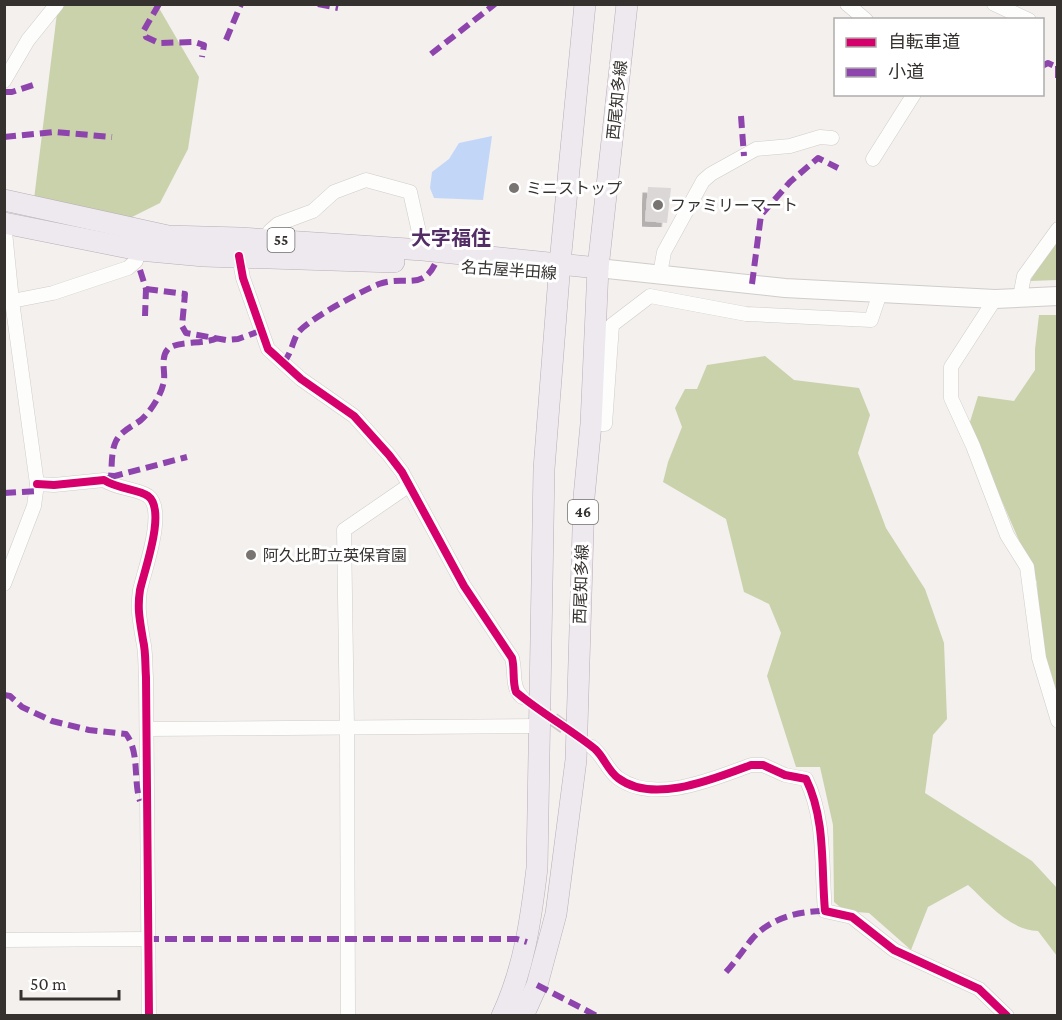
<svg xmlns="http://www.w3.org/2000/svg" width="1062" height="1020" font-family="'Crimson Pro','Noto Sans JP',serif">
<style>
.forest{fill:#cad2ab}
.water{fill:#c2d6f8}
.building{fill:#dbd7d7;filter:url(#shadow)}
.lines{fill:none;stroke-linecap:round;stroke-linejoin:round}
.street-tunnel{stroke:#cecac8;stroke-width:14;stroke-dasharray:14 7;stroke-linecap:butt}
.street-casing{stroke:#d0ccca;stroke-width:15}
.secondary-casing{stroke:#d0ccca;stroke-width:20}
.primary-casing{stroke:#b8adb7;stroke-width:22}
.street{stroke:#fdfdfc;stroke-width:14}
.secondary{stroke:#fdfdfc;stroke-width:18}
.primary{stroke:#eee9ef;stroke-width:21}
.quiet{stroke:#8e44ad;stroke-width:6;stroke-dasharray:12 6;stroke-linecap:butt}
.cycleway-casing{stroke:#fff;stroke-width:11}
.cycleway{stroke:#d6006c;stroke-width:8}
.poi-dot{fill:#787472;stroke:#fff;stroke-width:2}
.labels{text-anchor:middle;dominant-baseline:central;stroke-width:6;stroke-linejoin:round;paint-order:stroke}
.shield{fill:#fff;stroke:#726f6d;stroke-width:1.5}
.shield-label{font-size:15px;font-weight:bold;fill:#35312f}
.street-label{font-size:16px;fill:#35312f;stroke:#fff}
.poi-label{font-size:16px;fill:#35312f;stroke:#fff;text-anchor:start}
.quarter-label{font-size:20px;font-weight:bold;fill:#532d65;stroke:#fff}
</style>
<defs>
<filter id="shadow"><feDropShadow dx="-5.5" dy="5.5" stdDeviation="0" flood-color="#0004"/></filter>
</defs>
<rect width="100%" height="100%" fill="#f4f0ee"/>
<!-- forest -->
<g class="forest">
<path d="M 152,4 L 159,8 L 199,77 L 188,149 L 160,203 L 100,233 L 58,226 L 45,218 L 33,207 L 58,5 Z"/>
<path d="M 1057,238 L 1057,280 L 1030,281 Z"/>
<path d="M 1039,315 L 1057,315 L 1057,699 L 1044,659 L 1038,621 L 1037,582 L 969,425 L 978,396 L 1014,401 L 1035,370 L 1035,349 Z"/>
<path d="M 765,356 L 794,380 L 859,388 L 870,415 L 858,453 L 886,528 L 925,589 L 944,643 L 947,719 L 933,735 L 925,793 L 1032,861 L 1057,888 L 1057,956 L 1038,931 C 1009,930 988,903 968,885 L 928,907 L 911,950 L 869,913 L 845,911 L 834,902 L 833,825 L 820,767 L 796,767 L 767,676 L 781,633 L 769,604 L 744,592 L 726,519 L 663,482 L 668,462 L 682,427 L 675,408 L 685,389 L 697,389 L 707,365 Z"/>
</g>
<!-- water -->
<path class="water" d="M 492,136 L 483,200 L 434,198 L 430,188 L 432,172 L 449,159 L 459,143 Z"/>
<!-- building -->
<path class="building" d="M 648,187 L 671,188 L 667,223 L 645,221 Z"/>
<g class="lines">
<!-- street-tunnel -->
<path class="street-tunnel" d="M 536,707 L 582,740"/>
<defs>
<g id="street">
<path d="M 847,4 L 866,20"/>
<path d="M 994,4 L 1029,20"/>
<path d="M 4,81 L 28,40 L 57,4"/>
<path d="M 873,159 L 914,94"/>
<path d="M 4,222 L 12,301 L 37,484 L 34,506 L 4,584"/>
<path d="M 266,239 L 270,231 L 278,224 L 313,211 L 334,192 L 366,180 L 410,192 L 423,250"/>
<path d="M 239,256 L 243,278 L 268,349 L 301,379 L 354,416 L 389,455 L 402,472 L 464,586 L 512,658 C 516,672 511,687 522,697"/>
<path d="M 660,274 L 664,252 L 703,181 L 711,174 L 756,149 L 790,146 L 820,137 L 832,138"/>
<path d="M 1020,297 L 1024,276 L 1058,229"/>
<path d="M 995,299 L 951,367 L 951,398 L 973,446 L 1007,535 L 1027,567 L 1039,658 L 1058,721"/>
<path d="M 12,301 L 53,293 L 128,268 L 136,261 L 139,250"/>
<path d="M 591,424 L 605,424 L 612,325 L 650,296 L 746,314 L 871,320 L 880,293"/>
<path d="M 37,484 L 54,485 L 104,480 C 117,489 139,489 148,496 C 167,510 144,571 140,590 C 137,609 140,621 143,640 C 146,652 145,665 146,677 L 149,1016"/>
<path d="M 147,729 L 539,726"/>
<path d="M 592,747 C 603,755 607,770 618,778 C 655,805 715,778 751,765 L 763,765 L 785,775 L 806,779 C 826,820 821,867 825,911 L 852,917 L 894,950 L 979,989 L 1007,1016"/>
<path d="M 4,940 L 147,939"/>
<path d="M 348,1016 L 347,727 L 344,530 L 408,486"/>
</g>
<path id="secondary" d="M 598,268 L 785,288 L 995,299 L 1058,296"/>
<g id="primary">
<path d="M 4,200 L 168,236 L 240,238 L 423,250 L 598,268"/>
<path d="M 4,223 L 139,250 L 204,256 L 394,262"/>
<path d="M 502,1016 C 524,969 531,919 537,868 L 544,469 L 560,263 L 585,4"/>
<path d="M 523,1016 L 537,985 L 556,914 L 576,760 L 584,497 L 591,424 L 598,268 L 627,4"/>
</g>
</defs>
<!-- street casing -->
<use href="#street" class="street-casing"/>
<!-- secondary casing -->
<use href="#secondary" class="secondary-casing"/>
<!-- primary casing -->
<use href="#primary" class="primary-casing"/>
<!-- street -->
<use href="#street" class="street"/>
<!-- secondary -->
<use href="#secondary" class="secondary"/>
<!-- primary -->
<use href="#primary" class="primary"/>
<!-- quiet -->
<g class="quiet">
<path d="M 159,4 L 144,30 L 146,37 L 159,43 L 194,42 L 204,45 L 202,57"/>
<path d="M 318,4 L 338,8"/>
<path d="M 226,40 L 241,4"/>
<path d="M 431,54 L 495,4"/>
<path d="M 1042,66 L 1048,63 L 1057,67"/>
<path d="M 1058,66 L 1058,79"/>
<path d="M 4,92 L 12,92 L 36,84"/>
<path d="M 741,116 L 744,156"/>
<path d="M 4,137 L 55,132 L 112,137"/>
<path d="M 140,270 L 146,289 L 145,316"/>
<path d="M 752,284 L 761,215 L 790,182 L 818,158 L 838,168"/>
<path d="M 146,289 L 185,294 L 182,326 L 186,333 L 226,340 L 238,339 L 260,331"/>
<path d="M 283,363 C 291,354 292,344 297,334 C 306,320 362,291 379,284 C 403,275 422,291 435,264"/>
<path d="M 111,477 L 187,457"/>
<path d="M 104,480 L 111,477 C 112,466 111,451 116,441 C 121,431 133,426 141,420 C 150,412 160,397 163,385 C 167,374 159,359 168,349 C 178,340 204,345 217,338"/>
<path d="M 4,493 L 37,491"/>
<path d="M 4,695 L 10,696 L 22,707 L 52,721 L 89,730 L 126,734 C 140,752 133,781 140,801"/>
<path d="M 147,939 L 517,939 L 527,942"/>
<path d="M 726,972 C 736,961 743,950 752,939 C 770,918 799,911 825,911"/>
<path d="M 537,985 L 597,1016"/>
</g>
<defs>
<g id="cycleway">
<path d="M 239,256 L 243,278 L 268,349 L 301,379 L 354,416 L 389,455 L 402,472 L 464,586 L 512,658 C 515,669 512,681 516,692 C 541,713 570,729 595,749 C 604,757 608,771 618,778 C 653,805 716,778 751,765 L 763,765 L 785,775 L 806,779 C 826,820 821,867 825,911 L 852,917 L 894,950 L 979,989 L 1007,1016"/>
<path d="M 37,484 L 54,485 L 104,480 C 117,489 139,489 148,496 C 167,510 144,571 140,590 C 137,609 140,621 143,640 C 146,652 145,665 146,677 L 149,1016"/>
</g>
</defs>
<!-- cycleway casing -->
<use href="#cycleway" class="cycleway-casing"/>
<!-- cycleway -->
<use href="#cycleway" class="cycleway"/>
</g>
<!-- markers -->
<g class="poi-dot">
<circle cx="514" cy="188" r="6"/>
<circle cx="658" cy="205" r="6"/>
<circle cx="251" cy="555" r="6"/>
</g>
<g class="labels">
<!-- shield labels -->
<g class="shield">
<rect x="267.5" y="228" width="27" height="24" rx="4.5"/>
<rect x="568" y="500" width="30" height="24" rx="4.5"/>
</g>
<g class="shield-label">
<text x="281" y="240">55</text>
<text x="583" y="512">46</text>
</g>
<!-- street labels -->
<g class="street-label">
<text transform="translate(617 100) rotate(-84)">西尾知多線</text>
<text transform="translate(509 270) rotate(4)">名古屋半田線</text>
<text transform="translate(581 584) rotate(-88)">西尾知多線</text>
</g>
<!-- poi labels -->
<g class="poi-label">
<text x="526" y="188">ミニストップ</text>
<text x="670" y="205">ファミリーマート</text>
<text x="263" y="555">阿久比町立英保育園</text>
</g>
<!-- quarter labels -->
<g class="quarter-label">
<text x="451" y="238">大字福住</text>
</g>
</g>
<!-- border -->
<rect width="1062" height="1020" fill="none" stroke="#35312f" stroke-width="12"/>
<!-- legend -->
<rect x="834" y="18" width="210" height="78" fill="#ffffff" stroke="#aeadac" stroke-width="1.5"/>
<rect x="846" y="38" width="30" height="9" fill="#d6006c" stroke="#aeadac" stroke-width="1.5"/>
<text x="888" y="48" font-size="18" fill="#35312f">自転車道</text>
<rect x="846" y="68" width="30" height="9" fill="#8e44ad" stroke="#aeadac" stroke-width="1.5"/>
<text x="888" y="78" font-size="18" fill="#35312f">小道</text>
<!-- scale -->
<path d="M21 990v9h98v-9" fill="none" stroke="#35312f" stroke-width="3"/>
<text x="30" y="990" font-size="18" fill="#35312f" stroke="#ffffff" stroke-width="4.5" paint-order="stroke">50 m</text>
</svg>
